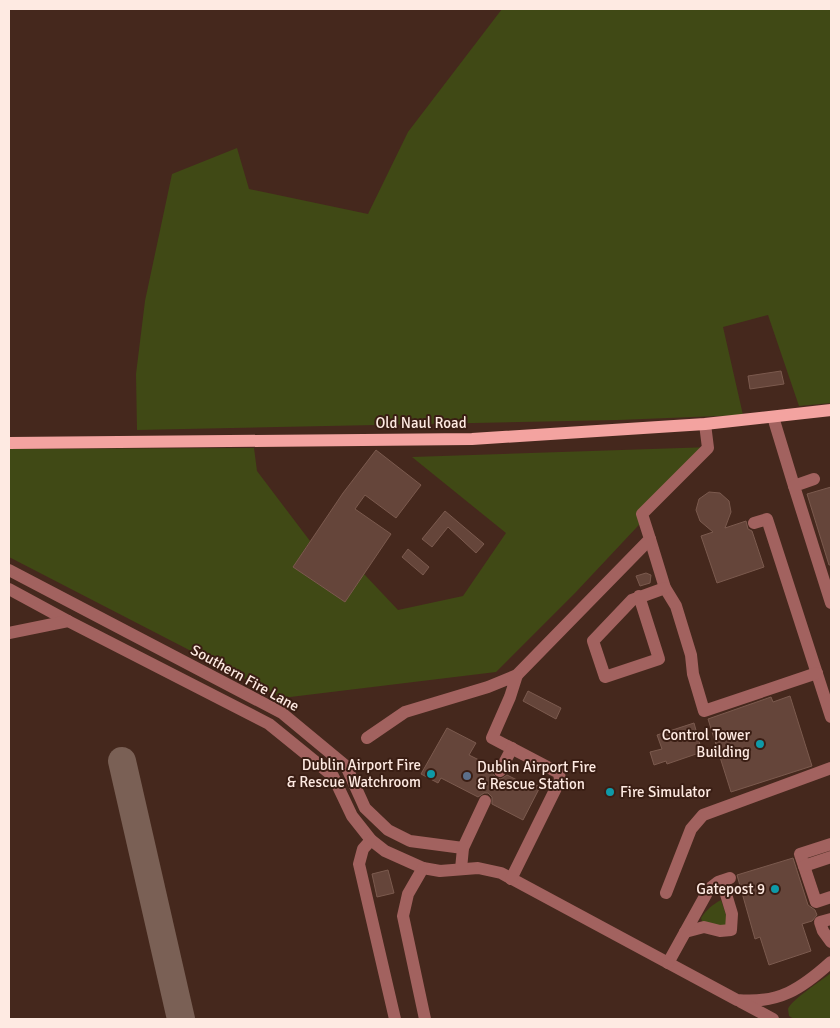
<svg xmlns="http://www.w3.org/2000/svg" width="840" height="1028" font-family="Signika,sans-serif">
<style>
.green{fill:#404915}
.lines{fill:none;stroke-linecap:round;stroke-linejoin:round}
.taxiway{stroke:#7a6055;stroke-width:28}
.building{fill:#65453a;stroke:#7b5a4e}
.minor{stroke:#a2625f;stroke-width:12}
.major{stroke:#f3a3a0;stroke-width:12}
.culture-dot{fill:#0f9aa8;stroke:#3a1e14;stroke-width:2}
.service-dot{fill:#5c6f8a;stroke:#3a1e14;stroke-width:2}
.labels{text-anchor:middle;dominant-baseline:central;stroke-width:4;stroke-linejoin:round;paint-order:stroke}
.street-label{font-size:15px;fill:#feeae2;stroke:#3a1e14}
.poi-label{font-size:15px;fill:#feeae2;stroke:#3a1e14;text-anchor:end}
</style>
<rect width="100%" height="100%" fill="#45281d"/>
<!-- green -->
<g class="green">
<path d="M 502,9 L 831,9 L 831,403 L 799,406 L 768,315 L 723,327 L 743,415 L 618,420 L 137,430 L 136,374 L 145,301 L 172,174 L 237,148 L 249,189 L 368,214 L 408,132 Z"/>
<path d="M 712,447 L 576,592 L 496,672 L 282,698 L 9,557 L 9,449 L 254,448 L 257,471 L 310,541 L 293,567 L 345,602 L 364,574 L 398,610 L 463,596 L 506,533 L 412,457 Z"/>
<path d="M 721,900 L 727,918 L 726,926 L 703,924 L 701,918 C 707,909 712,905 721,900 Z"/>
<path d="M 831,973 L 831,1019 L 794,1019 L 789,1016 L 788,1009 C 791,1000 821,981 831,973 Z"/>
</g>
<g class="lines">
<!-- taxiway -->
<path class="taxiway" d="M 122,761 L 181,1019"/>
</g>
<!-- building -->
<g class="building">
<path d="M 781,371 L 784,384 L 750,389 L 748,376 Z"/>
<path d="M 376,450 L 421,485 L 396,518 L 365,495 L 355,509 L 391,534 L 345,602 L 293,567 L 343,493 Z"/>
<path d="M 831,487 L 831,565 L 829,565 L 807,494 Z"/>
<path d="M 709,492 L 720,493 L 729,501 L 731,512 L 725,528 L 746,521 L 748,529 L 752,531 L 764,567 L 717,583 L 701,536 L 713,532 L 700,521 L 696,510 L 699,499 Z"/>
<path d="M 445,511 L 484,544 L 476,553 L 448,527 L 432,547 L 422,539 Z"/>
<path d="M 408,549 L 429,567 L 423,575 L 402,557 Z"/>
<path d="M 646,573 L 651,575 L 650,583 L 640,586 L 636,576 Z"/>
<path d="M 528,691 L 561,708 L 556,719 L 523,701 Z"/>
<path d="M 790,696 L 812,766 L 731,792 L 708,719 L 771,697 L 773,702 Z"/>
<path d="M 694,723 L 702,752 L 667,764 L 666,761 L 654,765 L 650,752 L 662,749 L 657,735 Z"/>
<path d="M 447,728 L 476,743 L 469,755 L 493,767 L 492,772 L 496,778 L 501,779 L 507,775 L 523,783 L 525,780 L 540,787 L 523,820 L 492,804 L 492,797 L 488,793 L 484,793 L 478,797 L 441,778 L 438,783 L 421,774 Z"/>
<path d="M 793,858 L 808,905 L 815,910 L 817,915 L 812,921 L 802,924 L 811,951 L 769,965 L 760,937 L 755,939 L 737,875 Z"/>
<path d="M 388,870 L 394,893 L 377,897 L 372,874 Z"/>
</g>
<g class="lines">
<!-- minor -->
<g class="minor">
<path d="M 773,417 L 794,486"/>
<path d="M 814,479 L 794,486 L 831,603"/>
<path d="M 754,523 L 767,519 L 831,717"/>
<path d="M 650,539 L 665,588 L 676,606 L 691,655 L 693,674 L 704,711 L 817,673"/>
<path d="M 9,570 L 282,713 L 346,766 L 365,808 L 388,830 L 410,841 L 463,848"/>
<path d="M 9,589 L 68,621"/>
<path d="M 639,596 L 659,659 L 605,677 L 593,641 L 632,600 L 665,588"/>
<path d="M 9,633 L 68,621 L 269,724 L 333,776 L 352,816 L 371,840 L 385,851 L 423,868 L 440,871 L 478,868 L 501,873 L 737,1000 C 779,1004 801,989 831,962"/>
<path d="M 517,675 L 650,539 L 642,514 L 708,448 L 705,424"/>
<path d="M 367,738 L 405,712 L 488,687 L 517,675 L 510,697 L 492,738 L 559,773 L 560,780 L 511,879"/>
<path d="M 500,771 L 512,748"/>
<path d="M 371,840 L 363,849 L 359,864 L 395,1019"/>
<path d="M 831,844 L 800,854 L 816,902 L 831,897"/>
<path d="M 804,866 L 831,857"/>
<path d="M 423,868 L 408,894 L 403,916 L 425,1019"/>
<path d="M 461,869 L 463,848 L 485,801"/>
<path d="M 666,893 L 691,829 L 703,815 L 831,768"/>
<path d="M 831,919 L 820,922 L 823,931 L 831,942"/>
<path d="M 685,932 L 704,927 L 720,931 L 731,930 L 732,914 L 722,881"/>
<path d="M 668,963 L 709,889 L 718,882 L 730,878"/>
<path d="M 741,1002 L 773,1019"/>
</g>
<!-- major -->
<path class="major" d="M 9,443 L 472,439 L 705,424 L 831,410"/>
</g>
<!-- markers -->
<g class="culture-dot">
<circle cx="760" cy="744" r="5"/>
<circle cx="431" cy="774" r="5"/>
<circle cx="610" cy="792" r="5"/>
<circle cx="775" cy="889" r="5"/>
</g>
<circle class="service-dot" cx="467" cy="776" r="5"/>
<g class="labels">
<!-- street labels -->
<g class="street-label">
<text x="421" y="423">Old Naul Road</text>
<text transform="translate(245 678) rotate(29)">Southern Fire Lane</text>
</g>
<!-- poi labels -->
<g class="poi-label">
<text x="750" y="735">Control Tower<tspan x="750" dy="17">Building</tspan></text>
<text x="421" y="765">Dublin Airport Fire<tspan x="421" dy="17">&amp; Rescue Watchroom</tspan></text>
<text x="477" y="767" text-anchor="start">Dublin Airport Fire<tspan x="477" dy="17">&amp; Rescue Station</tspan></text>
<text x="620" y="792" text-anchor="start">Fire Simulator</text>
<text x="765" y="889">Gatepost 9</text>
</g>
</g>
<!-- border -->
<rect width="840" height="1028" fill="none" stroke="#feeae2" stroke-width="20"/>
</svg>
